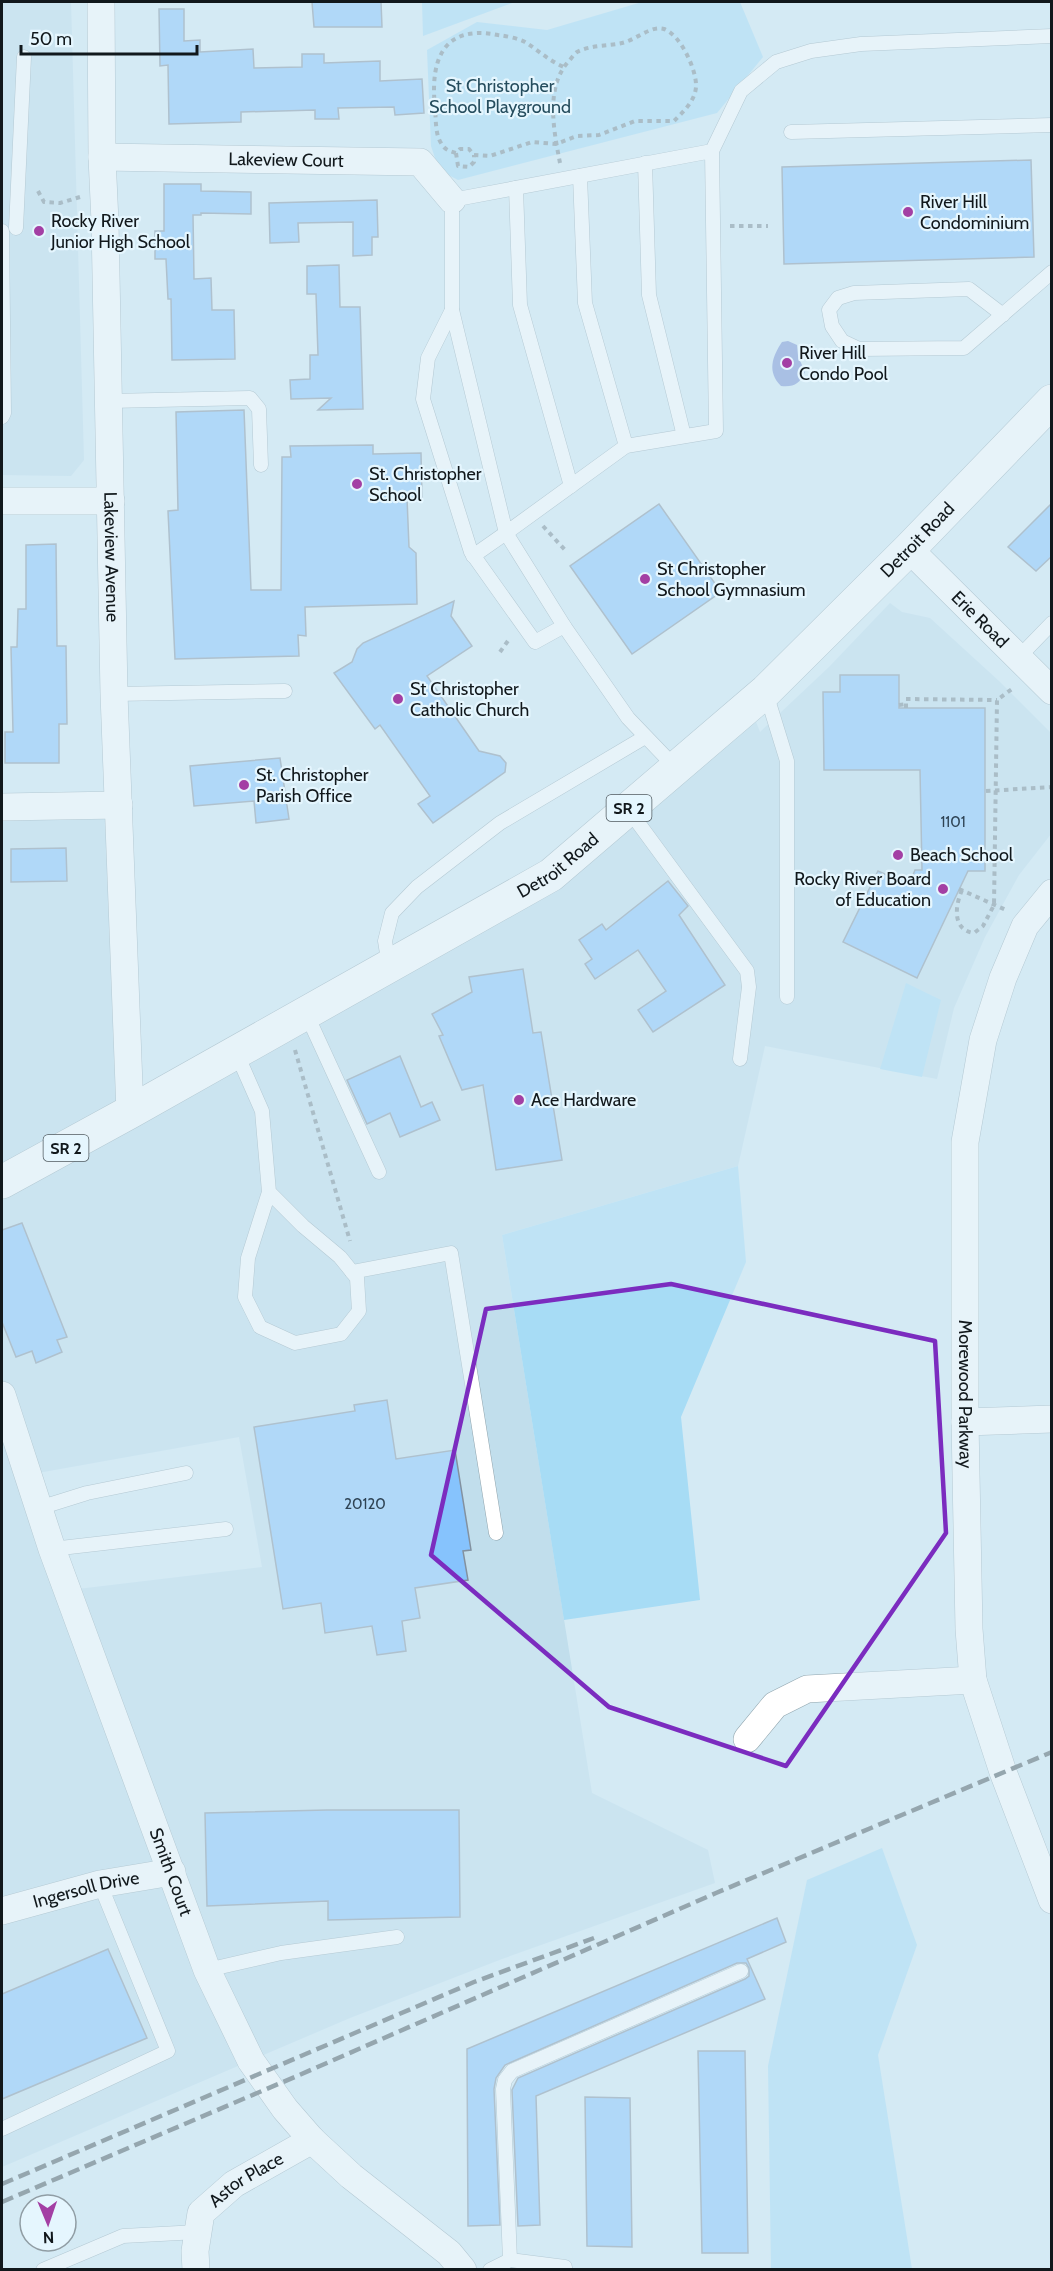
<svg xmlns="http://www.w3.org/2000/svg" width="1053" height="2271" font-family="Cabin,sans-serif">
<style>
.built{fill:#c1deec;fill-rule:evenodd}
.green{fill:#a7dcf5}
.water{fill:#768ed1}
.building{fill:#86c3fd;stroke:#83919f;stroke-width:1.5}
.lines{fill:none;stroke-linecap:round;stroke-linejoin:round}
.lane-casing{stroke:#90a4ad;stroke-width:15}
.street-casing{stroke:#90a4ad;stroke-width:28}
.primary-casing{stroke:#90a4ad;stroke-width:34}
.path{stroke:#798890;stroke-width:4;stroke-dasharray:4.5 4.5;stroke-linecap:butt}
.lane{stroke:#fff;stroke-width:14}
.street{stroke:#fff;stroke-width:27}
.primary{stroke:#fff;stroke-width:33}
.rail{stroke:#49555a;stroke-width:4.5;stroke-dasharray:12 6;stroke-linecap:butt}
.marked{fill:none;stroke:#7b2cbf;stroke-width:4.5;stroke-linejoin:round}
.poi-dot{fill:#a33fa4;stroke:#e5f6fe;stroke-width:2}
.labels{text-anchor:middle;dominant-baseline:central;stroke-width:4.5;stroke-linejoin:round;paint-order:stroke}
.number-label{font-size:15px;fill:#2e4354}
.shield{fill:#e5f6fe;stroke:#515b60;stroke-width:1.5}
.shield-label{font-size:16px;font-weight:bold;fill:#11181c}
.park-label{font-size:18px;fill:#254d5e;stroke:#e5f6fe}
.street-label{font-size:18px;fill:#11181c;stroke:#e5f6fe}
.poi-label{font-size:18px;fill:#11181c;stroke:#e5f6fe;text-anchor:start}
</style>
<rect width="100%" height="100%" fill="#d4eaf4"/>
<!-- built -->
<g class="built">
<path d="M 2,2 L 71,2 L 84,460 L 71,476 L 2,475 Z"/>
<path d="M 890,603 L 902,612 L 930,618 L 999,681 L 1051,733 L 1051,834 L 1019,875 L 985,937 L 954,1008 L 937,1079 L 765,1046 L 738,1166 L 502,1235 L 592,1793 L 708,1850 L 715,1883 L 502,1959 L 350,2018 L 2,2167 L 2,800 L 108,798 L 118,1105 L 516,879 L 586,832 L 743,689 L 760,732 L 829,667 ZM 239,1437 L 262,1567 L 61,1591 L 21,1476 Z"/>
</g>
<!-- green -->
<g class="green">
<path d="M 422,2 L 515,2 L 423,36 Z"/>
<path d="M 642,2 L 740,2 L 763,57 L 717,113 L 458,180 L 439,170 L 431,146 L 427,50 L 477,22 L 547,30 Z"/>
<path d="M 906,983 L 941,1000 L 922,1077 L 880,1069 Z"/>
<path d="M 738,1166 L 746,1262 L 681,1417 L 700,1600 L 564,1620 L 502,1235 Z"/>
<path d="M 882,1848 L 917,1945 L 878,2055 L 912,2269 L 771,2269 L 768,2066 L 807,1880 Z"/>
</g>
<!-- water -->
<path class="water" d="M 788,341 L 797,345 L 798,356 L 805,372 C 799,384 795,387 781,386 C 767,372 772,357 782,342 Z"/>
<!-- building -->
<g class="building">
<path d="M 312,2 L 381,2 L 382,27 L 314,27 Z"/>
<path d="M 159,9 L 184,9 L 184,41 L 200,40 L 200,52 L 253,49 L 254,68 L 302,67 L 302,54 L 324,54 L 324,63 L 380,61 L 380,81 L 422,79 L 424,113 L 395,115 L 394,107 L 338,108 L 339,119 L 315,119 L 315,110 L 241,112 L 241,122 L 169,124 L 168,65 L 160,66 Z"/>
<path d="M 1031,160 L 1034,257 L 784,264 L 782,167 Z"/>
<path d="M 164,184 L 201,184 L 201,191 L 251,192 L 251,214 L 201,213 L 201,215 L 193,215 L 194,279 L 211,278 L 212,310 L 234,310 L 235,359 L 172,360 L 171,299 L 168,299 L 166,259 L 155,259 L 155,231 L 164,231 Z"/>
<path d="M 377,200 L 378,237 L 372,237 L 372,255 L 353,256 L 353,222 L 298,223 L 299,242 L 270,243 L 269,203 Z"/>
<path d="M 339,265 L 340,307 L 360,307 L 363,409 L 318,410 L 331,398 L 291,399 L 290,380 L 310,379 L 310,355 L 318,355 L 316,294 L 307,294 L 307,266 Z"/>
<path d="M 244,410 L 251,590 L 281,590 L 282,457 L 291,457 L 290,446 L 373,445 L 373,454 L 421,453 L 422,497 L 407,498 L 409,547 L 416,553 L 417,604 L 305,607 L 306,636 L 298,635 L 299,656 L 175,659 L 168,511 L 178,510 L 176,412 Z"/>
<path d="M 1052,503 L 1052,556 L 1036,571 L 1008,547 Z"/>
<path d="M 659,504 L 721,592 L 632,654 L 570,566 Z"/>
<path d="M 56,544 L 57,646 L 66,646 L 67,724 L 59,724 L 59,763 L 5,763 L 5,732 L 13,732 L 11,647 L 17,647 L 18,609 L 26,609 L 26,545 Z"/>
<path d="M 454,601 L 451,616 L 472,646 L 427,676 L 479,751 L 500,756 L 506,763 L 505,772 L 433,823 L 418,804 L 430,796 L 380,725 L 375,729 L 334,673 L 352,662 L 357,649 L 363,643 Z"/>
<path d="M 840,675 L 899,675 L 899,708 L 985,708 L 985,871 L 968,871 L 917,978 L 843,942 L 878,871 L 909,885 L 915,870 L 922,870 L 920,770 L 824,770 L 823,692 L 840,692 Z"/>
<path d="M 280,758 L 289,819 L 256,823 L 254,801 L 194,806 L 190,766 Z"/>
<path d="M 66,848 L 67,881 L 11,882 L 11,849 Z"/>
<path d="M 668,881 L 688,906 L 679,915 L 725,985 L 653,1032 L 638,1010 L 666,991 L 638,950 L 595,979 L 585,964 L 592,959 L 579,940 L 602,924 L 606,930 Z"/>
<path d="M 523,969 L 533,1033 L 541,1032 L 562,1160 L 496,1170 L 483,1085 L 462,1090 L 439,1036 L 443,1035 L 432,1014 L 472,992 L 469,977 Z"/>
<path d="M 400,1056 L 421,1107 L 432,1102 L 440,1120 L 400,1137 L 390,1113 L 367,1124 L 347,1080 Z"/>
<path d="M 22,1223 L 67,1337 L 57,1340 L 62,1352 L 36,1363 L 32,1351 L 16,1357 L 2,1322 L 2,1230 Z"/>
<path d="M 387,1400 L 396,1459 L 455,1450 L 471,1550 L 463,1551 L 468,1580 L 415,1588 L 420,1618 L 402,1621 L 406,1651 L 377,1655 L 372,1626 L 325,1633 L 321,1603 L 283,1609 L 254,1427 L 355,1411 L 354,1405 Z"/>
<path d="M 327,1810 L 459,1810 L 460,1917 L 328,1920 L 328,1901 L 207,1906 L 205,1813 Z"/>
<path d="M 777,1918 L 786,1942 L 747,1959 L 765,1999 L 536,2096 L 540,2225 L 518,2226 L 512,2090 L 518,2078 L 745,1979 L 749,1976 L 749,1968 L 746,1963 L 737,1963 L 505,2065 L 496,2078 L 494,2089 L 500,2225 L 468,2226 L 467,2049 Z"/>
<path d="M 108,1949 L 147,2038 L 2,2099 L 2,1994 Z"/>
<path d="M 698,2051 L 745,2051 L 748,2253 L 702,2253 Z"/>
<path d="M 585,2097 L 630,2098 L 632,2247 L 587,2246 Z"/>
</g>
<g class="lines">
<defs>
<g id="lane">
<path d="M 791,132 L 1052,125"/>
<path d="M 712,151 L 452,200 L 452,310 L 506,533 L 626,446 L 716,431 L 712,151 L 741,91 L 776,62 L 811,51 L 861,44 L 1052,36"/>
<path d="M 645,163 L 649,295 L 684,436"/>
<path d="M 580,176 L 585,303 L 626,446"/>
<path d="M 516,188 L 520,305 L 571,486"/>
<path d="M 16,228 L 24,57"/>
<path d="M 452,310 L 428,358 L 423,399 L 471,552 L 535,642 L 564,626"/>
<path d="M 1003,315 L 969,289 L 854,293 L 838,298 L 829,310 L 832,326 L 842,341 L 859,349 L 964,348 L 1052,272"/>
<path d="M 109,401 L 250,398 L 259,409 L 261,465"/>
<path d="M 2,417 L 4,413 L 2,231"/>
<path d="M 473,556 L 506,533 L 564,626 L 628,718 L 676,768"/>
<path d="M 1018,658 L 1052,623"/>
<path d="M 766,693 L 787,761 L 787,997"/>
<path d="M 114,694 L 285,691"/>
<path d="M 628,809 L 747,971 L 749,987 L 740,1059"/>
<path d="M 389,966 L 385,941 L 392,913 L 417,887 L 500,823 L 645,737"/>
<path d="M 306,1013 L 379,1172"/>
<path d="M 236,1052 L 262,1111 L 269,1192 L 248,1258 L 245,1297 L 260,1327 L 295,1343 L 341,1334 L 359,1311 L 357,1278 L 340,1257 L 303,1226 L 269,1192"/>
<path d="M 352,1272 L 451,1253 L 496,1533"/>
<path d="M 39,1508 L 87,1493 L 186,1473"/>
<path d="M 52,1549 L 226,1529"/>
<path d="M 207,1970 L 281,1953 L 397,1937"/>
<path d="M 2,2129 L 168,2051 L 100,1884"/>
<path d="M 510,2260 L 503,2089 L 505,2080 L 512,2071 L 741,1971"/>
<path d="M 43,2270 L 123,2236 L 198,2232"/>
<path d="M 490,2270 L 510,2260 L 565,2267 L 565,2270"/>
</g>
<g id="street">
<path id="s1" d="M 101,2 L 102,157 L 105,222 L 114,694 L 130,1112"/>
<path id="s2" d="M 102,157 L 420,162 L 452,200"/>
<path d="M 2,501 L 111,501"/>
<path id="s3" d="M 909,549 L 1052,691"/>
<path d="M 2,807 L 119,805"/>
<path id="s4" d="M 1052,893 L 1025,926 L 1003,978 L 983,1040 L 965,1142 L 965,1422 L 969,1629 L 973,1680 L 1003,1772 L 1052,1900"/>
<path id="s5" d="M 2,1395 L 52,1549 L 207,1970 L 251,2061 L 285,2109 L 312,2140 L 351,2176 L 449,2253 L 463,2270"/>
<path d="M 965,1422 L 1052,1419"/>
<path d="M 747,1739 L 775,1705 L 807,1689 L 973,1680"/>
<path id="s6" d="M 2,1911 L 100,1884 L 172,1872"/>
<path id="s7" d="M 196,2270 L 195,2251 L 201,2213 L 234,2184 L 312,2140"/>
</g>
<g id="primary">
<path id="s8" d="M 2,1182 L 130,1112 L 551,875 L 766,691 L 909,549 L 1052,401"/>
</g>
</defs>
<!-- lane casing -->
<use href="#lane" class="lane-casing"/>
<!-- street casing -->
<use href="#street" class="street-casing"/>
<!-- primary casing -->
<use href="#primary" class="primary-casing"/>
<!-- path -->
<g class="path">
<path d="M 456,153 L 458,166 L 469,167 L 474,162 L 474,155"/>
<path d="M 560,163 C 554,132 545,88 568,62 C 571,59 574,54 577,52 C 590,45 608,46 622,43 C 636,40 651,25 664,29 C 681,35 697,71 696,87 C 695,101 683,112 674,121 L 635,121 L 599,135 L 577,136 L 556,144 L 532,142 L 490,156 L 474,155 L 469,149 L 460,149 L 456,153 C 449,151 445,150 441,143 C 435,134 436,118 435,107 C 430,60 443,24 498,35 C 506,36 517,38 525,42 C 538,50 549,61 564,67"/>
<path d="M 38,191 L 44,202 L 60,203 L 80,197"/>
<path d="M 730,226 L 768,226"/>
<path d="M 543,526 L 565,550"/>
<path d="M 500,652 L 510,638"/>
<path d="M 899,705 L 906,704"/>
<path d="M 906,708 L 906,699 L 997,700"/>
<path d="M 986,791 L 1052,787"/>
<path d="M 959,889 L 1006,910"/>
<path d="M 962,890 C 955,906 952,930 974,933 L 983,926 L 994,905 L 997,700 L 1012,689"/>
<path d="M 295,1050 L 350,1241"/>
</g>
<!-- lane -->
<use href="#lane" class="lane"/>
<!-- street -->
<use href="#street" class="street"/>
<!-- primary -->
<use href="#primary" class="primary"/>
<!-- rail -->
<g class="rail">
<path d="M 2,2184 L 474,1982 L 594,1938"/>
<path d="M 2,2202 L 297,2076 L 716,1893 L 1052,1752"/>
</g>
</g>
<!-- marked area -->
<path d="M0 0H1053V2271H0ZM 671,1284 L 935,1341 L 946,1533 L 786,1766 L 609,1707 L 431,1555 L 486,1309 Z" fill="#d4eaf4" fill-opacity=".55" fill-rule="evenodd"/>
<path class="marked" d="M 671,1284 L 935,1341 L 946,1533 L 786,1766 L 609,1707 L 431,1555 L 486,1309 Z"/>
<!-- markers -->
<g class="poi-dot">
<circle cx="908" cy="212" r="6"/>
<circle cx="39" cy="231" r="6"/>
<circle cx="787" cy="363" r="6"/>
<circle cx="357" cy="484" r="6"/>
<circle cx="645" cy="579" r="6"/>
<circle cx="398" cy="699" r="6"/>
<circle cx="244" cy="785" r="6"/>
<circle cx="898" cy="855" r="6"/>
<circle cx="943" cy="889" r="6"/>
<circle cx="519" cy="1100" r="6"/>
</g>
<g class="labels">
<!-- number labels -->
<g class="number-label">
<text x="953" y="822">1101</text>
<text x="365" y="1504">20120</text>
</g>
<!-- shield labels -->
<g class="shield">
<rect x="606.5" y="795" width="45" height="26" rx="4.5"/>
<rect x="43.5" y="1135" width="45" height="26" rx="4.5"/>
</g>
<g class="shield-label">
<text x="629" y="808">SR 2</text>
<text x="66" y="1148">SR 2</text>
</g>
<!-- park labels -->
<g class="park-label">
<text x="500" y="86">St Christopher<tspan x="500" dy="21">School Playground</tspan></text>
</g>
<!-- street labels -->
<g class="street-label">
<text stroke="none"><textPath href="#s2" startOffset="184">Lakeview Court</textPath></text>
<text stroke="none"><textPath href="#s8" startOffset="1126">Detroit Road</textPath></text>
<text stroke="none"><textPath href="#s1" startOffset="555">Lakeview Avenue</textPath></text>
<text stroke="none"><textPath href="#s3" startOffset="100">Erie Road</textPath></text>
<text stroke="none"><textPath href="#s8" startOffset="640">Detroit Road</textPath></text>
<text stroke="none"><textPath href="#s4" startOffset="520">Morewood Parkway</textPath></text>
<text stroke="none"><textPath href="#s5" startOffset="506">Smith Court</textPath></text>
<text stroke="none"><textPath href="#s6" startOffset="87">Ingersoll Drive</textPath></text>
<text stroke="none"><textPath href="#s7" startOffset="114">Astor Place</textPath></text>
</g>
<!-- poi labels -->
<g class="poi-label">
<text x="920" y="202">River Hill<tspan x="920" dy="21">Condominium</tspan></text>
<text x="51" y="221">Rocky River<tspan x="51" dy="21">Junior High School</tspan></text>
<text x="799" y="353">River Hill<tspan x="799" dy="21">Condo Pool</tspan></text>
<text x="369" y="474">St. Christopher<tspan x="369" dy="21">School</tspan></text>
<text x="657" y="569">St Christopher<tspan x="657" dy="21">School Gymnasium</tspan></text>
<text x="410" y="689">St Christopher<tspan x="410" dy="21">Catholic Church</tspan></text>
<text x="256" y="775">St. Christopher<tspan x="256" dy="21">Parish Office</tspan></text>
<text x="910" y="855">Beach School</text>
<text x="931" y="879" text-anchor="end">Rocky River Board<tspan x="931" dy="21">of Education</tspan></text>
<text x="531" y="1100">Ace Hardware</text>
</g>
</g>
<!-- border -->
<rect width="1053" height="2271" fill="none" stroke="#11181c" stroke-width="6"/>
<!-- north arrow -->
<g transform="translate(48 2223) rotate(178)"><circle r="28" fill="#e5f6fe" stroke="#909da4" stroke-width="1.5"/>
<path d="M0-4.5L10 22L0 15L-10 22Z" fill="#a33fa4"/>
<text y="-9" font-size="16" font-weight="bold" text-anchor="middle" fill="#11181c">N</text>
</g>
<!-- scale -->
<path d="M21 45v9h176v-9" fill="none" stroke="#11181c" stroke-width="3"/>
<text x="30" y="45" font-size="18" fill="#11181c" stroke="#e5f6fe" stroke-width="4.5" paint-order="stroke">50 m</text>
</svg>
